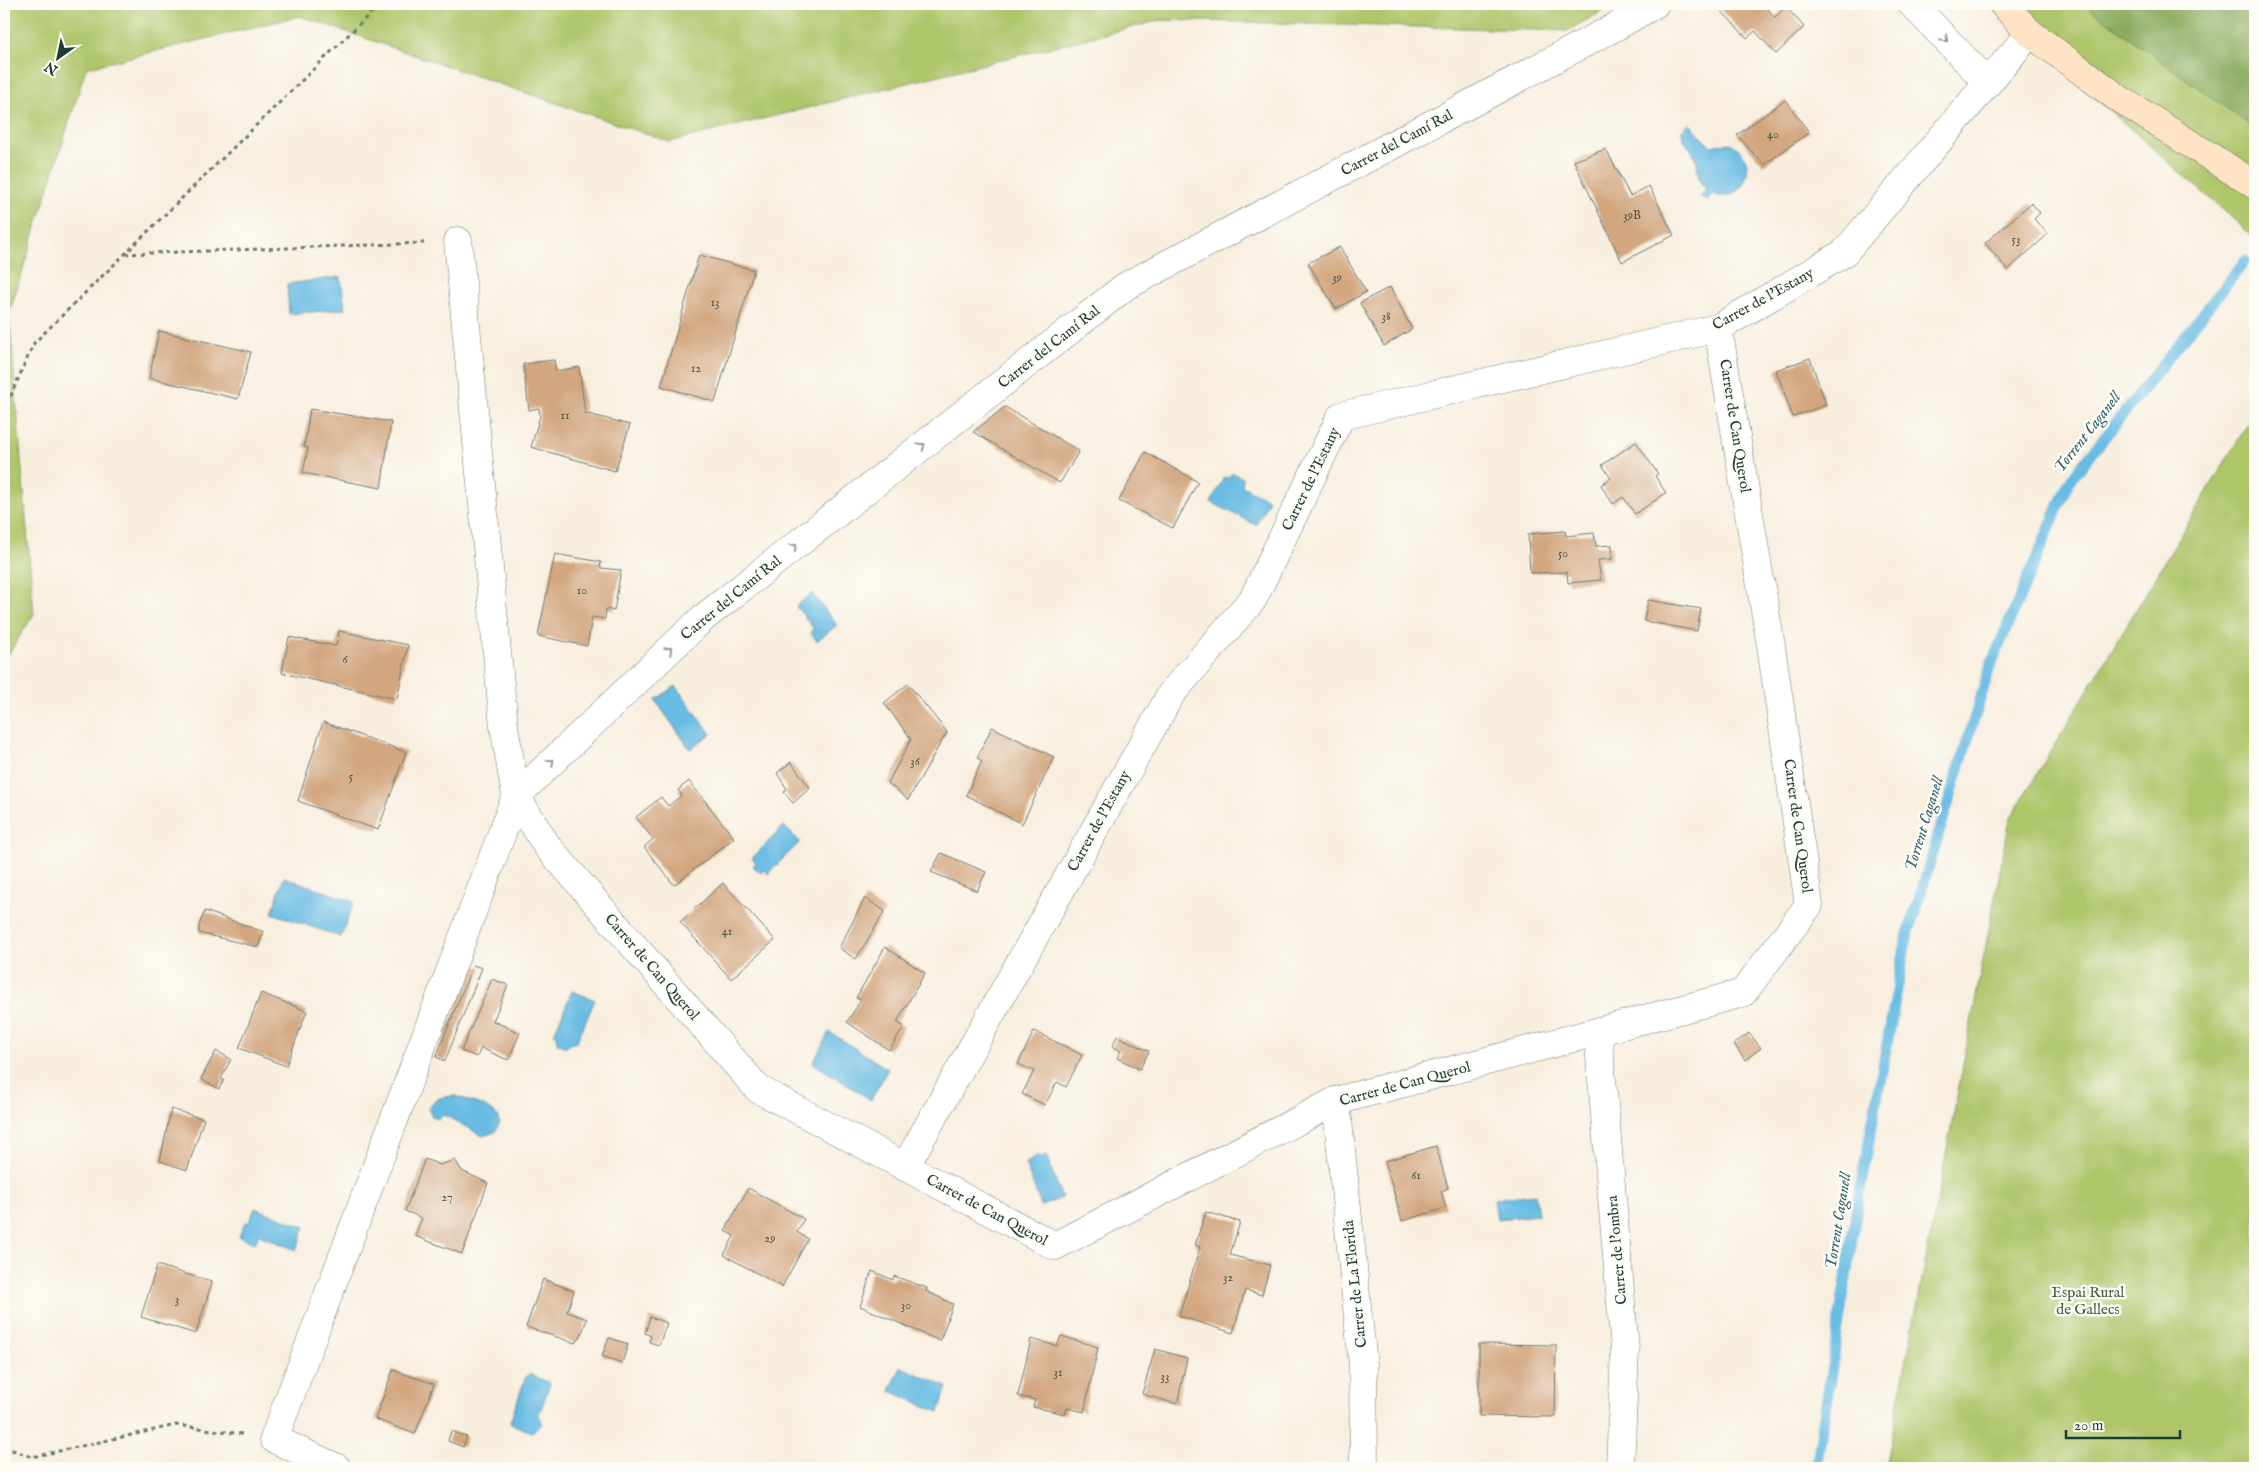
<svg xmlns="http://www.w3.org/2000/svg" width="2259" height="1472" font-family="'IM FELL English',serif">
<style>
.green{fill:#aec569;stroke:#66814e}
.forest{fill:#8aaa5d;stroke:#547448}
.water{fill:#67bbe3;stroke:#437c8c}
.lines{fill:none;stroke-linecap:round;stroke-linejoin:round}
.stream{stroke:#67bbe3;stroke-width:11}
.building{fill:#d2a67f}
.minor-casing{stroke:#6b7b70;stroke-width:29}
.secondary-casing{stroke:#6b7b70;stroke-width:29}
.path{stroke:#6b7b70;stroke-width:3;stroke-dasharray:4 4;stroke-linecap:butt}
.minor{stroke:#fff;stroke-width:28}
.secondary{stroke:#fee4c5;stroke-width:28}
.oneway{stroke:#8f9e9a}
.labels{text-anchor:middle;dominant-baseline:central;stroke-width:5;stroke-linejoin:round;paint-order:stroke}
.number-label{font-size:12px;fill:#4c5747}
.street-label{font-size:15px;fill:#1f3d34;stroke:#fdfcf7}
.park-label{font-size:15px;fill:#435f41;stroke:#fdfcf7}
.water-label{font-size:16px;font-style:italic;fill:#356369;stroke:#fdfcf7}
</style>
<rect width="100%" height="100%" fill="#fdfcf7"/>
<filter id="ink" filterUnits="userSpaceOnUse"><feTurbulence type="fractalNoise" baseFrequency=".02" numOctaves="2"/><feDisplacementMap in="SourceGraphic" scale="10" xChannelSelector="R" yChannelSelector="G"/><feConvolveMatrix kernelMatrix="1 2 1 2 8 2 1 2 1" color-interpolation-filters="sRGB"/></filter>
<filter id="wash" filterUnits="userSpaceOnUse"><feTurbulence type="fractalNoise" baseFrequency=".0096" numOctaves="4" result="noise"/><feDisplacementMap in="SourceGraphic" scale="20" xChannelSelector="R" yChannelSelector="G"/><feGaussianBlur stdDeviation="1.12" result="paint"/><feColorMatrix in="noise" values="0 0 0 0 0 0 0 0 0 0 0 0 0 0 0 0 0 1.4 0 .05"/><feComposite in="paint" operator="in"/></filter>
<g filter="url(#wash)">
<rect width="100%" height="100%" fill="#f8eede"/>
<!-- green -->
<g class="green">
<path d="M 4,4 L 1615,4 L 1567,31 L 1161,20 L 670,142 L 300,16 L 86,68 L 9,314 L 34,614 L 4,661 Z"/>
<path d="M 1988,4 L 2255,4 L 2255,238 Z"/>
<path d="M 2255,412 L 2255,1468 L 1886,1468 L 2010,819 Z"/>
</g>
<!-- forest -->
<path class="forest" d="M 2083,4 L 2255,4 L 2255,129 Z"/>
<!-- water -->
<g class="water">
<path d="M 1689,123 L 1710,146 L 1730,143 C 1763,160 1744,206 1712,194 L 1708,201 L 1701,197 L 1706,189 C 1695,179 1700,170 1696,159 C 1693,149 1681,141 1682,130 Z"/>
<path d="M 341,277 L 345,309 L 289,314 L 287,284 Z"/>
<path d="M 1233,473 L 1243,478 L 1242,486 L 1269,500 L 1256,525 L 1211,502 L 1224,477 L 1227,478 Z"/>
<path d="M 812,593 L 837,625 L 817,641 L 811,633 L 813,628 L 796,606 Z"/>
<path d="M 676,686 L 711,734 L 690,749 L 655,700 Z"/>
<path d="M 784,826 L 800,842 L 768,874 L 764,870 L 761,873 L 753,866 L 756,863 L 752,858 Z"/>
<path d="M 284,877 L 354,902 L 341,937 L 272,913 Z"/>
<path d="M 572,991 L 595,1000 L 576,1043 L 573,1042 L 566,1047 L 557,1043 L 557,1035 L 554,1034 Z"/>
<path d="M 829,1032 L 888,1069 L 871,1100 L 813,1063 Z"/>
<path d="M 455,1096 L 484,1106 L 498,1116 L 499,1124 L 495,1132 L 483,1136 L 448,1117 L 443,1115 L 438,1119 L 432,1116 L 428,1109 C 434,1097 443,1097 455,1096 Z"/>
<path d="M 1037,1155 L 1040,1157 L 1046,1155 L 1062,1198 L 1041,1206 L 1025,1163 L 1030,1161 Z"/>
<path d="M 1535,1194 L 1538,1215 L 1497,1219 L 1494,1199 Z"/>
<path d="M 255,1208 L 305,1227 L 296,1250 L 259,1235 L 255,1243 L 239,1237 L 245,1222 L 249,1223 Z"/>
<path d="M 901,1367 L 947,1387 L 939,1412 L 890,1391 Z"/>
<path d="M 529,1374 L 550,1383 L 539,1415 L 542,1424 L 532,1432 L 511,1424 L 510,1422 L 526,1376 Z"/>
</g>
<g class="lines">
<!-- stream -->
<path class="stream" d="M 1816,1468 L 1858,1201 L 1906,941 L 1990,667 L 2069,482 L 2245,261"/>
</g>
<g id="blocks">
<!-- building -->
<g class="building">
<path d="M 1715,4 L 1763,4 L 1775,17 L 1786,7 L 1804,27 L 1776,54 L 1755,31 L 1747,38 Z"/>
<path d="M 1785,100 L 1809,132 L 1764,165 L 1737,135 Z"/>
<path d="M 1606,149 L 1630,196 L 1649,186 L 1674,235 L 1622,262 L 1574,161 Z"/>
<path d="M 2031,203 L 2040,213 L 2034,219 L 2048,234 L 2008,270 L 1985,243 Z"/>
<path d="M 1340,247 L 1366,292 L 1336,309 L 1308,263 Z"/>
<path d="M 699,255 L 754,270 L 715,402 L 661,386 Z"/>
<path d="M 1390,287 L 1412,329 L 1384,346 L 1360,303 Z"/>
<path d="M 159,331 L 251,352 L 238,399 L 149,378 Z"/>
<path d="M 1810,358 L 1826,405 L 1793,417 L 1776,370 Z"/>
<path d="M 554,360 L 556,371 L 579,367 L 585,413 L 630,425 L 615,471 L 531,447 L 540,416 L 539,408 L 529,410 L 523,364 Z"/>
<path d="M 1005,407 L 1079,451 L 1060,483 L 973,432 Z"/>
<path d="M 310,409 L 391,422 L 381,488 L 303,473 L 308,448 L 304,447 Z"/>
<path d="M 1636,442 L 1658,474 L 1655,476 L 1666,493 L 1635,514 L 1623,497 L 1613,504 L 1601,485 L 1611,478 L 1602,465 Z"/>
<path d="M 1145,452 L 1198,482 L 1173,528 L 1119,501 Z"/>
<path d="M 1565,531 L 1566,536 L 1594,533 L 1596,546 L 1612,545 L 1612,559 L 1598,560 L 1601,580 L 1568,583 L 1567,572 L 1530,573 L 1528,534 Z"/>
<path d="M 555,554 L 601,562 L 600,568 L 621,570 L 614,611 L 606,609 L 605,619 L 592,617 L 587,646 L 538,636 Z"/>
<path d="M 1648,600 L 1701,609 L 1697,631 L 1644,621 Z"/>
<path d="M 339,631 L 408,645 L 397,699 L 282,673 L 289,637 L 336,646 Z"/>
<path d="M 908,684 L 947,732 L 908,800 L 888,783 L 911,739 L 884,703 Z"/>
<path d="M 323,722 L 406,752 L 378,830 L 298,801 Z"/>
<path d="M 992,727 L 1054,757 L 1022,824 L 966,795 L 982,761 L 977,758 Z"/>
<path d="M 791,762 L 810,788 L 793,803 L 784,792 L 787,789 L 777,773 Z"/>
<path d="M 689,781 L 734,838 L 674,885 L 644,847 L 653,839 L 636,817 L 661,797 L 668,806 L 682,795 L 678,790 Z"/>
<path d="M 941,853 L 986,872 L 977,891 L 931,872 Z"/>
<path d="M 723,883 L 775,940 L 731,979 L 680,922 Z"/>
<path d="M 865,898 L 885,911 L 856,959 L 839,948 Z"/>
<path d="M 205,911 L 264,932 L 258,947 L 199,933 L 199,925 Z"/>
<path d="M 885,947 L 925,973 L 897,1022 L 904,1027 L 889,1050 L 847,1022 L 861,1000 L 856,998 Z"/>
<path d="M 473,965 L 482,968 L 445,1061 L 436,1057 Z"/>
<path d="M 492,979 L 508,985 L 493,1021 L 520,1033 L 508,1060 L 481,1048 L 477,1057 L 461,1051 Z"/>
<path d="M 261,993 L 307,1011 L 286,1066 L 239,1048 Z"/>
<path d="M 1034,1031 L 1082,1055 L 1066,1087 L 1057,1082 L 1045,1105 L 1022,1094 L 1034,1071 L 1018,1064 Z"/>
<path d="M 1749,1033 L 1761,1048 L 1745,1060 L 1734,1044 Z"/>
<path d="M 1117,1036 L 1149,1051 L 1140,1069 L 1117,1058 L 1121,1051 L 1112,1047 Z"/>
<path d="M 216,1051 L 231,1059 L 221,1079 L 224,1080 L 219,1089 L 201,1079 Z"/>
<path d="M 171,1109 L 204,1119 L 187,1170 L 160,1161 Z"/>
<path d="M 1436,1146 L 1448,1188 L 1441,1191 L 1446,1208 L 1402,1221 L 1385,1161 Z"/>
<path d="M 425,1159 L 440,1165 L 455,1160 L 462,1171 L 488,1183 L 462,1254 L 415,1236 L 422,1218 L 405,1211 Z"/>
<path d="M 748,1188 L 804,1219 L 797,1232 L 808,1239 L 782,1287 L 724,1255 L 734,1236 L 725,1231 Z"/>
<path d="M 1206,1212 L 1240,1222 L 1230,1255 L 1270,1265 L 1262,1295 L 1245,1290 L 1233,1333 L 1179,1316 L 1200,1247 L 1195,1245 Z"/>
<path d="M 157,1265 L 212,1282 L 196,1334 L 141,1317 Z"/>
<path d="M 872,1271 L 893,1280 L 894,1276 L 927,1288 L 926,1291 L 953,1304 L 940,1341 L 860,1306 Z"/>
<path d="M 543,1279 L 574,1291 L 567,1312 L 587,1319 L 580,1338 L 575,1343 L 526,1327 Z"/>
<path d="M 650,1317 L 667,1323 L 659,1345 L 649,1342 L 651,1336 L 645,1333 Z"/>
<path d="M 1061,1336 L 1098,1347 L 1084,1412 L 1067,1408 L 1065,1414 L 1033,1407 L 1035,1400 L 1018,1396 L 1031,1339 L 1057,1346 Z"/>
<path d="M 609,1338 L 628,1344 L 622,1363 L 602,1356 Z"/>
<path d="M 1479,1344 L 1556,1345 L 1555,1417 L 1479,1416 Z"/>
<path d="M 1155,1349 L 1187,1358 L 1177,1404 L 1142,1394 Z"/>
<path d="M 393,1370 L 434,1384 L 415,1434 L 375,1419 Z"/>
<path d="M 451,1431 L 467,1437 L 463,1447 L 448,1441 Z"/>
</g>
</g>
</g>
<g filter="url(#ink)">
<use href="#blocks" fill-opacity="0" stroke="#6b7b70" stroke-width="1"/>
<g class="lines">
<defs>
<g id="minor">
<path d="M 1912,4 L 1988,83"/>
<path d="M 516,796 L 547,846 L 758,1089 L 1055,1246 L 1336,1101 L 1743,993 L 1809,905 L 1771,646 L 1718,328"/>
<path d="M 516,796 L 702,619 L 1126,286 L 1617,26 L 1655,4"/>
<path d="M 1598,1033 L 1625,1350 L 1620,1468"/>
<path d="M 1336,1101 L 1363,1365 L 1364,1468"/>
<path d="M 905,1167 L 1171,694 L 1253,599 L 1341,416 L 1718,328 L 1844,253 L 2030,33"/>
<path d="M 337,1468 L 274,1439 L 516,796 L 504,726 L 458,241"/>
</g>
<path id="secondary" d="M 2003,4 L 2030,33 L 2118,98 L 2255,185"/>
</defs>
<!-- minor casing -->
<use href="#minor" class="minor-casing"/>
<!-- secondary casing -->
<use href="#secondary" class="secondary-casing"/>
<!-- path -->
<g class="path">
<path d="M 1568,4 L 1579,9"/>
<path d="M 125,254 L 424,243"/>
<path d="M 4,411 L 34,343 L 380,4"/>
<path d="M 4,1447 L 32,1457 L 176,1425 L 242,1434"/>
</g>
<!-- minor -->
<use href="#minor" class="minor"/>
<!-- secondary -->
<use href="#secondary" class="secondary"/>
</g>
<!-- one-way arrows -->
<defs><path id="oneway-chevron" d="M-2-3.5L2.5 0L-2 3.5" fill="none" stroke-width="1.6" stroke-linecap="round" stroke-linejoin="round" transform="scale(1.25)"/></defs>
<g class="oneway">
<use href="#oneway-chevron" transform="translate(1945 39) rotate(46)"/>
<use href="#oneway-chevron" transform="translate(922 446) rotate(-38)"/>
<use href="#oneway-chevron" transform="translate(794 547) rotate(-38)"/>
<use href="#oneway-chevron" transform="translate(669 650) rotate(-44)"/>
<use href="#oneway-chevron" transform="translate(551 762) rotate(-44)"/>
</g>
</g>
<g class="labels">
<!-- number labels -->
<g class="number-label">
<text x="1773" y="134">40</text>
<text x="1632" y="215">39B</text>
<text x="2016" y="239">53</text>
<text x="1337" y="277">39</text>
<text x="715" y="302">13</text>
<text x="1386" y="316">38</text>
<text x="696" y="368">12</text>
<text x="565" y="415">11</text>
<text x="1563" y="553">50</text>
<text x="582" y="590">10</text>
<text x="345" y="659">6</text>
<text x="915" y="761">36</text>
<text x="351" y="776">5</text>
<text x="727" y="931">41</text>
<text x="1416" y="1175">61</text>
<text x="447" y="1197">27</text>
<text x="770" y="1238">29</text>
<text x="1228" y="1277">32</text>
<text x="177" y="1299">3</text>
<text x="906" y="1305">30</text>
<text x="1058" y="1372">31</text>
<text x="1165" y="1376">33</text>
</g>
<!-- street labels -->
<g class="street-label">
<text transform="translate(1397 143) rotate(-28)">Carrer del Camí Ral</text>
<text transform="translate(1763 299) rotate(-29)">Carrer de l'Estany</text>
<text transform="translate(1049 347) rotate(-38)">Carrer del Camí Ral</text>
<text transform="translate(1735 426) rotate(81)">Carrer de Can Querol</text>
<text transform="translate(1311 479) rotate(-64)">Carrer de l'Estany</text>
<text transform="translate(731 598) rotate(-39)">Carrer del Camí Ral</text>
<text transform="translate(1099 821) rotate(-61)">Carrer de l'Estany</text>
<text transform="translate(1798 826) rotate(82)">Carrer de Can Querol</text>
<text transform="translate(652 967) rotate(49)">Carrer de Can Querol</text>
<text transform="translate(1405 1084) rotate(-15)">Carrer de Can Querol</text>
<text transform="translate(987 1210) rotate(28)">Carrer de Can Querol</text>
<text transform="translate(1617 1250) rotate(-95)">Carrer de l'ombra</text>
<text transform="translate(1355 1284) rotate(-96)">Carrer de La Florida</text>
</g>
<!-- park labels -->
<g class="park-label">
<text x="2088" y="1292">Espai Rural<tspan x="2088" dy="17">de Gallecs</tspan></text>
</g>
<!-- water labels -->
<g class="water-label">
<text transform="translate(2088 433) rotate(-52)">Torrent Caganell</text>
<text transform="translate(1925 824) rotate(-73)">Torrent Caganell</text>
<text transform="translate(1839 1221) rotate(-81)">Torrent Caganell</text>
</g>
</g>
<!-- margin -->
<rect width="2259" height="1472" fill="none" stroke="#fdfcf7" stroke-width="20"/>
<!-- north arrow -->
<g transform="translate(58 58) rotate(213)" stroke="#fdfcf7" stroke-width="4" paint-order="stroke">
<path d="M0-4L9 19L0 12L-9 19Z" fill="#1f3d34"/>
<text y="-8" font-size="14" font-weight="bold" text-anchor="middle" fill="#1f3d34">N</text>
</g>
<!-- scale -->
<path d="M2066 1430v8h114v-8" fill="none" stroke="#1f3d34" stroke-width="2.5"/>
<text x="2074" y="1430" font-size="15" fill="#1f3d34" stroke="#fdfcf7" stroke-width="4" paint-order="stroke">20 m</text>
</svg>
